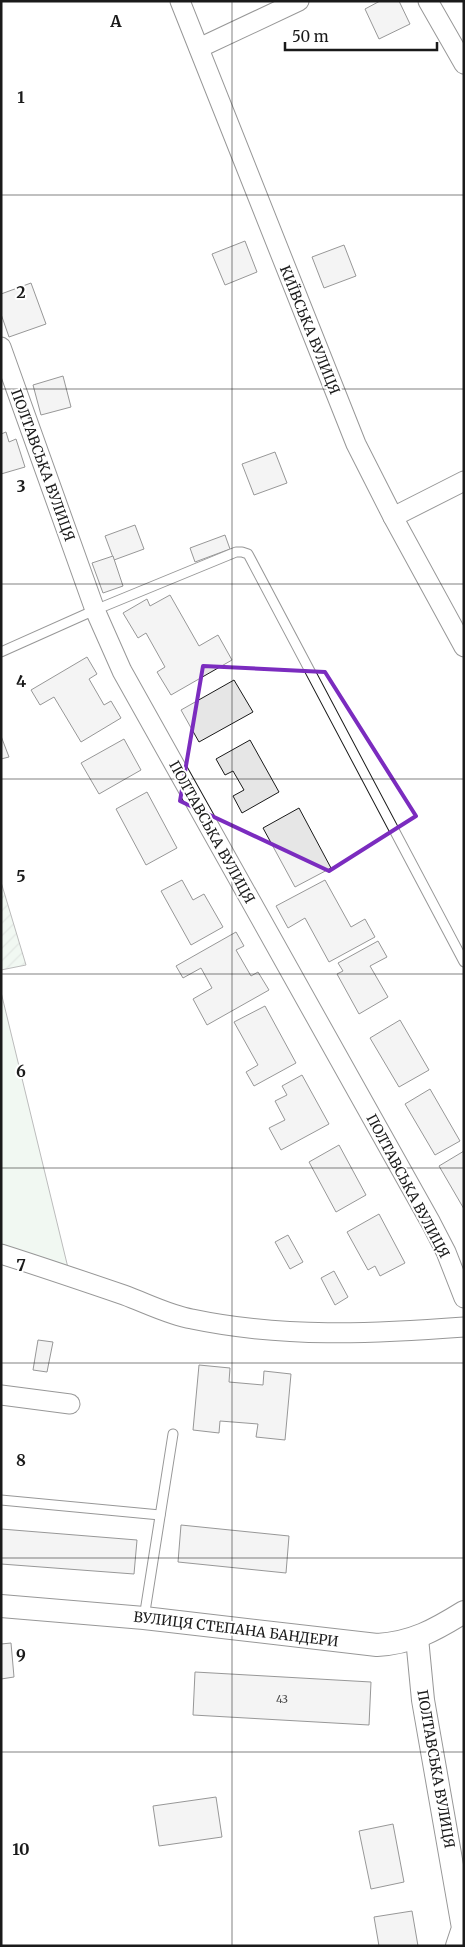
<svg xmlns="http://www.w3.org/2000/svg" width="465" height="1947" font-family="Merriweather,serif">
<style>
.grass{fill:#e0efe3;stroke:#6a6a6a}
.garden{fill:url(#garden-furrows);stroke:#6a6a6a}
.building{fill:#e6e6e6;stroke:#1a1a1a}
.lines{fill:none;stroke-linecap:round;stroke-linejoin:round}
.service-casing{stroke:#1a1a1a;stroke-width:11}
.minor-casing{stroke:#1a1a1a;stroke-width:21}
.tertiary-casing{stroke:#1a1a1a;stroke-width:24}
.service{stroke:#fff;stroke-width:9}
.minor{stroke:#fff;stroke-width:19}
.tertiary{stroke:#fff;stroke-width:22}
.marked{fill:none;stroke:#7b2cbf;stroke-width:4;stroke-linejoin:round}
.grid{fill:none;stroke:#1a1a1a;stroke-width:1;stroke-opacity:0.55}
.labels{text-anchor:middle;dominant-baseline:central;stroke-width:4;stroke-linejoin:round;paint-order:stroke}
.number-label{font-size:11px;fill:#4d4d4d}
.street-label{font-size:14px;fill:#1a1a1a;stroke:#fff}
.grid-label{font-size:16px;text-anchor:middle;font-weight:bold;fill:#1a1a1a;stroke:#fff;stroke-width:4;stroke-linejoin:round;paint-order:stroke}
</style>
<defs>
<pattern id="garden-furrows" width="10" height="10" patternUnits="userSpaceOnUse" patternTransform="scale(1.25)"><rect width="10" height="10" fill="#e0efe3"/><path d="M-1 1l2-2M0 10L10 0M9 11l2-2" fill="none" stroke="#c0ccc2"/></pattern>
</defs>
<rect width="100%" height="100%" fill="#fff"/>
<!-- grass -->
<path class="grass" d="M 1,992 L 70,1276 L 1,1254 Z"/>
<!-- garden -->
<path class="garden" d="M 1,882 L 26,965 L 1,970 Z"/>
<!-- building -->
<g class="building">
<path d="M 380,1 L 399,1 L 410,24 L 379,39 L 365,9 Z"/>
<path d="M 245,241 L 257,272 L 225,285 L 212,254 Z"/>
<path d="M 344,245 L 356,276 L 324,288 L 312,257 Z"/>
<path d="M 31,283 L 46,324 L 9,337 L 1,314 L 1,294 Z"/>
<path d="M 63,376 L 71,407 L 41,415 L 33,385 Z"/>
<path d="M 6,432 L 9,442 L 16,439 L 25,467 L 1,474 L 1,434 Z"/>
<path d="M 275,452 L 287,483 L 254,495 L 242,464 Z"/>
<path d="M 135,525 L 144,549 L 114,560 L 105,536 Z"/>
<path d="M 225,535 L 230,549 L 195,562 L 190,548 Z"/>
<path d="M 113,556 L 123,586 L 103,593 L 92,563 Z"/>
<path d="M 170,595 L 199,646 L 218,635 L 232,660 L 171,695 L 157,672 L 165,667 L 146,633 L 138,638 L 123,613 L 147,599 L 150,606 Z"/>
<path d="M 87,657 L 97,674 L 89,679 L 104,705 L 111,701 L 121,718 L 81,742 L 54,697 L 40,705 L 31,690 Z"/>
<path d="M 234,680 L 253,712 L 199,742 L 181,710 Z"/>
<path d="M 1,736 L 9,757 L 1,759 Z"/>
<path d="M 124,739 L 141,770 L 99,794 L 81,763 Z"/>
<path d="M 250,740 L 279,792 L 242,813 L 233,796 L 244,790 L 233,771 L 225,775 L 216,759 Z"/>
<path d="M 147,792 L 177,848 L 146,865 L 116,809 Z"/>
<path d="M 299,808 L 331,868 L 295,887 L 263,828 Z"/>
<path d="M 182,880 L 193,900 L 204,894 L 223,927 L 191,945 L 161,891 Z"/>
<path d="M 325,880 L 351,927 L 365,919 L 375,937 L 329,962 L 305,918 L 288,928 L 276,906 Z"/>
<path d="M 236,932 L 244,946 L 236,950 L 251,976 L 258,972 L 269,990 L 207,1025 L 193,999 L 212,988 L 201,968 L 183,978 L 176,966 Z"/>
<path d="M 378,941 L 387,957 L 370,966 L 388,997 L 359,1014 L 337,974 L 343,971 L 338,963 Z"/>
<path d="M 265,1006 L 296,1063 L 254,1086 L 246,1072 L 258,1065 L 234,1022 Z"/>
<path d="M 400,1020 L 429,1070 L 399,1087 L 370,1038 Z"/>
<path d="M 302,1075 L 329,1124 L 281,1150 L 269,1128 L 285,1120 L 275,1101 L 287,1095 L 282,1086 Z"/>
<path d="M 430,1089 L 460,1141 L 435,1155 L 405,1104 Z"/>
<path d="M 339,1145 L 366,1195 L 336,1212 L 309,1162 Z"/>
<path d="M 464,1151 L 464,1209 L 439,1166 Z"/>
<path d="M 379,1214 L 405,1263 L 380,1276 L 375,1266 L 368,1270 L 347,1232 Z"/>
<path d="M 288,1235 L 303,1262 L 290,1269 L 275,1242 Z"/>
<path d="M 334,1271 L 348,1297 L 335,1305 L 321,1278 Z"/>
<path d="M 38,1340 L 53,1342 L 47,1372 L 33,1370 Z"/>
<path d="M 199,1365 L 230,1368 L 229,1382 L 263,1385 L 264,1371 L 291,1374 L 285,1440 L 256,1437 L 258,1424 L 220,1421 L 219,1433 L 193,1430 Z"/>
<path d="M 181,1525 L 289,1536 L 286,1573 L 178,1562 Z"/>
<path d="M 1,1529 L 137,1540 L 134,1574 L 1,1564 Z"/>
<path d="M 11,1643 L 14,1677 L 1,1679 L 1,1644 Z"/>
<path d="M 195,1672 L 371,1682 L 369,1725 L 193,1715 Z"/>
<path d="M 216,1797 L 222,1837 L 159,1846 L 153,1806 Z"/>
<path d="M 393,1824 L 404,1882 L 371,1889 L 359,1831 Z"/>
<path d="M 412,1911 L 418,1946 L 379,1946 L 374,1917 Z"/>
</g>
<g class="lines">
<defs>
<g id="service">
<path d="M 1,652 L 95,610 L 236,552 L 242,552 L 248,554 L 464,962"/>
<path d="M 1,1500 L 160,1515"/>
<path d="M 144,1618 L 173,1434"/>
</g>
<g id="minor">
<path d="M 180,1 L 356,444 L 393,517 L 464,647"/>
<path d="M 428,1 L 464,64"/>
<path d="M 199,48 L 299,1"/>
<path d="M 1,347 L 95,610 L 122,671 L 431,1223 L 446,1252 L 464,1298"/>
<path d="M 393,517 L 464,481"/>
<path d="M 1,1254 C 42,1267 83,1281 124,1295 C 146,1303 169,1315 192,1319 C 282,1338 373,1334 464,1327"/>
<path d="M 1,1395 L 70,1404"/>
</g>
<g id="tertiary">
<path d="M 1,1606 L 144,1618 L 377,1645 C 412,1643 435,1630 464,1612"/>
<path d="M 417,1638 L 423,1700 L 463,1928 L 457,1946"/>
</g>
</defs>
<!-- service casing -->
<use href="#service" class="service-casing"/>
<!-- minor casing -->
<use href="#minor" class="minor-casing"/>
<!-- tertiary casing -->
<use href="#tertiary" class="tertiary-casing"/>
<!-- service -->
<use href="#service" class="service"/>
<!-- minor -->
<use href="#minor" class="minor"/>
<!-- tertiary -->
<use href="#tertiary" class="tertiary"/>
</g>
<!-- marked area -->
<path d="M0 0H465V1947H0ZM 203,666 L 325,672 L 416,816 L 329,871 L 180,801 Z" fill="#fff" fill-opacity=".55" fill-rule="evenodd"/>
<path class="marked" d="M 203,666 L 325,672 L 416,816 L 329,871 L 180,801 Z"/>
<!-- grid -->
<path class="grid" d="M 232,1 L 232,1946M 1,195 L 464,195M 1,389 L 464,389M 1,584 L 464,584M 1,779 L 464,779M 1,974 L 464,974M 1,1168 L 464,1168M 1,1363 L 464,1363M 1,1558 L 464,1558M 1,1752 L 464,1752"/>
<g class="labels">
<!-- number labels -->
<g class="number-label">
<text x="282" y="1699">43</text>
</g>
<!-- street labels -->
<g class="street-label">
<text transform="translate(310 330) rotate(68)">КИЇВСЬКА ВУЛИЦЯ</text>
<text transform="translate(43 465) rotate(70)">ПОЛТАВСЬКА ВУЛИЦЯ</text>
<text transform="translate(212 832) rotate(61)">ПОЛТАВСЬКА ВУЛИЦЯ</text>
<text transform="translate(408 1186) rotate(62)">ПОЛТАВСЬКА ВУЛИЦЯ</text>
<text transform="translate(236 1629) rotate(7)">ВУЛИЦЯ СТЕПАНА БАНДЕРИ</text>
<text transform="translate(436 1769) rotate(80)">ПОЛТАВСЬКА ВУЛИЦЯ</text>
</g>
</g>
<g class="grid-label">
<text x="116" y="27">A</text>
<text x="21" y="103">1</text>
<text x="21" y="298">2</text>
<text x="21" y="492">3</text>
<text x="21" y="687">4</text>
<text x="21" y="882">5</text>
<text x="21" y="1077">6</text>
<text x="21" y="1271">7</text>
<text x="21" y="1466">8</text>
<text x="21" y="1661">9</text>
<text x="21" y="1855">10</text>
</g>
<!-- border -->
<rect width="465" height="1947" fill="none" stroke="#1a1a1a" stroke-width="5"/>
<!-- scale -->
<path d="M285 42v8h152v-8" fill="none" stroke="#1a1a1a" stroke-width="2.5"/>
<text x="292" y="42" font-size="15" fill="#1a1a1a" stroke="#ffffff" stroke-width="4" paint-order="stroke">50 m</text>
</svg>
